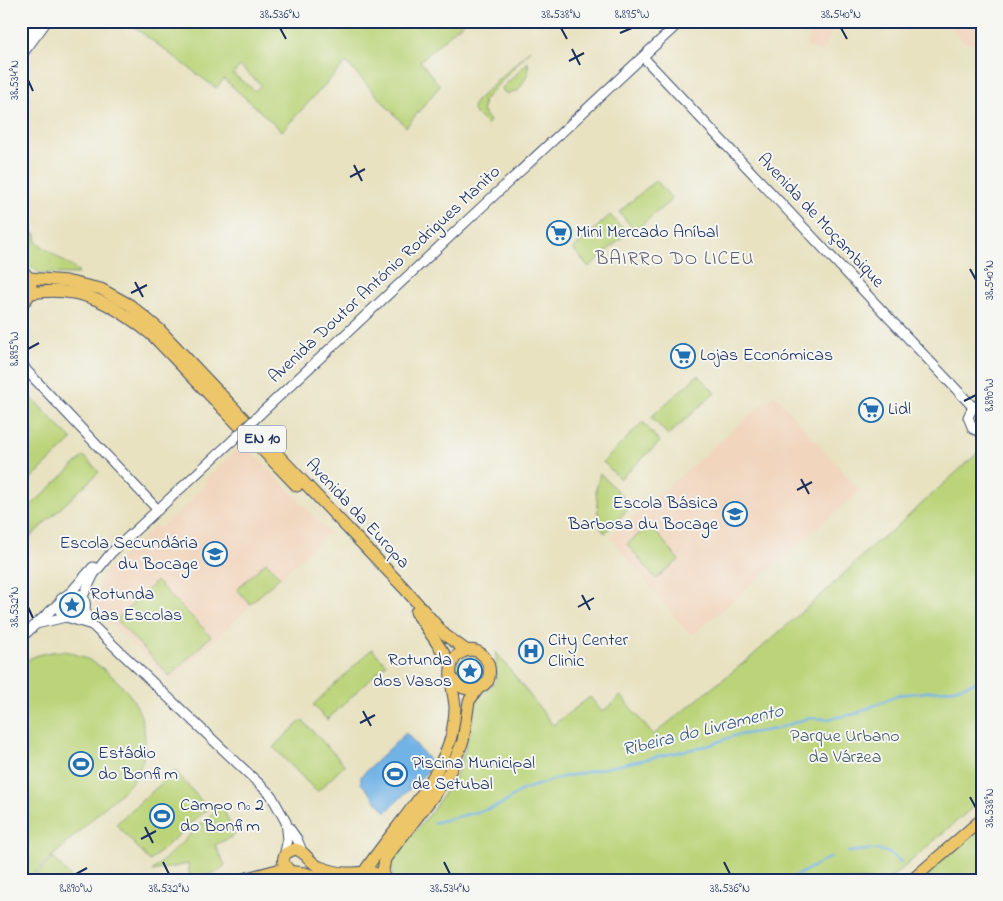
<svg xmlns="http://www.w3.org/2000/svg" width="1003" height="901" font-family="'Indie Flower',sans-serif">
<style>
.built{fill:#f1d5bd}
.green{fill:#bbd479;stroke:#6b826c;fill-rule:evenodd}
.water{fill:#72b3e6;stroke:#4671a2}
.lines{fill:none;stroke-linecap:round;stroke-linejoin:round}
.stream{stroke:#72b3e6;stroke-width:2.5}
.minor-casing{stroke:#3a4a6d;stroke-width:11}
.major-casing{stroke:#3a4a6d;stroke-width:13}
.minor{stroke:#fff;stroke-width:9}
.major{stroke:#ecc669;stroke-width:11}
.minor-bridge-casing{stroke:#3a4a6d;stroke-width:11;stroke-linecap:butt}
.minor-bridge{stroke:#fff;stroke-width:9}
.ticks{fill:none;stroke:#1b2f5e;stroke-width:2}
.labels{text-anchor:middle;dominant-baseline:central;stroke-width:4;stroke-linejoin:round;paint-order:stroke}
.shield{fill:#f6f6f2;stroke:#5d6b8a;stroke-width:1}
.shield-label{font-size:16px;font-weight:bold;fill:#1b2f5e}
.street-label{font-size:18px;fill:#1b2f5e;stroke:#f6f6f2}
.poi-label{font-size:18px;fill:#1b2f5e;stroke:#f6f6f2;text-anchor:start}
.park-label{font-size:18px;fill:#435865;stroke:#f6f6f2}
.neighbourhood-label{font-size:19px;letter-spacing:1px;fill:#605e6c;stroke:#f6f6f2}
.water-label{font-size:19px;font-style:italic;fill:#355787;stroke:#f6f6f2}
.neatline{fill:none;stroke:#1b2f5e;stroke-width:2}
.ticks-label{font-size:12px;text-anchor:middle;fill:#1b2f5e}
</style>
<rect width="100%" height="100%" fill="#f6f6f2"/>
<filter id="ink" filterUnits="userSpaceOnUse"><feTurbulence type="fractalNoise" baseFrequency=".02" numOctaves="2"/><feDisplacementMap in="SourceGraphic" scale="10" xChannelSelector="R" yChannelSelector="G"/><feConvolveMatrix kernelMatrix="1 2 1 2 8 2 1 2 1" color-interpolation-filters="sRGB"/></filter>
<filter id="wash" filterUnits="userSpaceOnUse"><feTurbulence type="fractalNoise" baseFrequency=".0096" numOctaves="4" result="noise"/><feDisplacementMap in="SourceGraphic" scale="20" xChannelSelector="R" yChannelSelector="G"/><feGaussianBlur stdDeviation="1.12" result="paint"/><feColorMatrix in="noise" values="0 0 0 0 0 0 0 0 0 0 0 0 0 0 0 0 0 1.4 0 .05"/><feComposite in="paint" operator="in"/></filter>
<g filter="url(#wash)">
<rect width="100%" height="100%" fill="#e8e2c1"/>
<!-- built -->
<g class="built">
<path d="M 817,21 L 835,26 L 823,53 L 805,46 Z"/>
<path d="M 943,21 L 982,21 L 982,36 L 975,44 L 965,43 Z"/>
<path d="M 774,394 L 860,491 L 694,634 L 686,631 L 610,537 Z"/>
<path d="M 244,443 L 329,532 L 170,681 L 94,608 L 101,576 L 156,525 L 159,528 L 192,501 L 191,498 L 207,483 L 205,480 Z"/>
</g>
<!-- green -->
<g class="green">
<path d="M 126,21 L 465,21 L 420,61 L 440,86 L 406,127 L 346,62 L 282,131 L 224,79 L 216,88 ZM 240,66 L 261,85 L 255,91 L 233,74 Z"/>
<path d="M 531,49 L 483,101 L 484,106 L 482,111 L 490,121 L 487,125 L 473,111 L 474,103 Z"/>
<path d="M 528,62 L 528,74 L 518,91 L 507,94 L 501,89 Z"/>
<path d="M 656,180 L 672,199 L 635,231 L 619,212 Z"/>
<path d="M 610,215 L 627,233 L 589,267 L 573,249 Z"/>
<path d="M 33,233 L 36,234 L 36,242 L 78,271 L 78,274 L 39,273 L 22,260 L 21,246 Z"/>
<path d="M 698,375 L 715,393 L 668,435 L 651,417 Z"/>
<path d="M 21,390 L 27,393 L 72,440 L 21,488 Z"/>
<path d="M 643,422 L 660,442 L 620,479 L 603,462 Z"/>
<path d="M 982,449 L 982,799 L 889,880 L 393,880 L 391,860 L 430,814 L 455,777 L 461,762 L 478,699 L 496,681 L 496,652 L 553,725 L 590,697 L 602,712 L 621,696 L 653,735 L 751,657 L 829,588 L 876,542 L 893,530 Z"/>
<path d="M 84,456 L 99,472 L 30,537 L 21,528 L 21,515 Z"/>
<path d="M 600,473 L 631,506 L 605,533 L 599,526 L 596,490 Z"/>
<path d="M 650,525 L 679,560 L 656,579 L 627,544 Z"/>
<path d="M 266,562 L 280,577 L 250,604 L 237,589 Z"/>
<path d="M 156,581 L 211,636 L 170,676 L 116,620 Z"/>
<circle cx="73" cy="605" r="9"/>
<path d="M 372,649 L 386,664 L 327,720 L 313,705 Z"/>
<path d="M 64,651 C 91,657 111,672 129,694 C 148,719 152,757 131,783 C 119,796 104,807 92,819 C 72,838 53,856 33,874 L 21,880 L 21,664 C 35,654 47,652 64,651 Z"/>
<circle cx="470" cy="670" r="14"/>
<path d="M 302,720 L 345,765 L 317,792 L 273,747 Z"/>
<path d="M 175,771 L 208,808 L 150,861 L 116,824 Z"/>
<path d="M 221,805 L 226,811 L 225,813 L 235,835 L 215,845 L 225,865 L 216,873 L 190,878 L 188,864 L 152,871 Z"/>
<path d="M 982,824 L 982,871 L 970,880 L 918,880 Z"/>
<path d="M 53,858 L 73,880 L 30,880 Z"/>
</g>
<!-- water -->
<path class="water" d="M 406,733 L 430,761 L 428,771 L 386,812 L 361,783 L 361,776 Z"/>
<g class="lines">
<!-- stream -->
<g class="stream">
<path d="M 433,823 L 492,808 L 506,802 L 520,791 L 559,778 L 711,745 L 733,736 L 776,729 L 808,718 L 827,719 L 855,714 L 898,695 L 954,689 L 982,680"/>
<path d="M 848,852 C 870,850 883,845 901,862"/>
<path d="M 788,880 L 831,857"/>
</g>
</g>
</g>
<g filter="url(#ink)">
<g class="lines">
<defs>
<g id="minor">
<path d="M 21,43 L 38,21"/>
<path d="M 21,56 L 47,21"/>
<path d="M 643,57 L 973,407"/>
<path d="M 21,362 L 27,371 L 158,510"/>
<path d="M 982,404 L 973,407 L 968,417 L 973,429 L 982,432"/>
<path d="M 260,414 L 681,21"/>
<path d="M 71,592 L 93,567"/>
<path d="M 83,596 L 94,574 L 111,553 L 233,440"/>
<path d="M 85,610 L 92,625 L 271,795 L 286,822 L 288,839 L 284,856"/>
<path d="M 75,619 C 85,614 88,606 83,596 L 71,592 L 61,599 L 60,611 L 66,617 L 92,625"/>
<path d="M 36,624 L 66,617"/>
<path d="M 21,638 L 60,602"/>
<path d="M 287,825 L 297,839 L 302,851"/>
</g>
<g id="major">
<path d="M 21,270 C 34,279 35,294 21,304"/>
<path d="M 30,278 L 66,281 L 101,289 L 130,305 L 159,329 L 404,588 L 445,635 L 466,650"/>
<path d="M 31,293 C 82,285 115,305 153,336 L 297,486"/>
<path d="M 416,612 L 451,664"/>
<path d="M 290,871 C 284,866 281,860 286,853 L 295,849 C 306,851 309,863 320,867 C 328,870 338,873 347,873 C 362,874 374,867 384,880"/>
<path d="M 364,872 C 393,827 435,790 451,737 C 453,727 455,718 455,707 C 454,690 442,660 463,652 C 482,644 494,665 488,681 C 476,695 459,691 451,676"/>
<path d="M 240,880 L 277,870 L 305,873 L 325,880"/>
<path d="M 384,880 L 383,870 L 385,859 L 435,794 L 451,769 L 463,741 L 469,701 L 478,689"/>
<path d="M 912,880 L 982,819"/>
</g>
</defs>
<!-- minor casing -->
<use href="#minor" class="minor-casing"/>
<!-- major casing -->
<use href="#major" class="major-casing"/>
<!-- minor -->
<use href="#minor" class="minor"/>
<!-- major -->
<use href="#major" class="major"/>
<defs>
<path id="minor-bridge" d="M 233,440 L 260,414"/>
</defs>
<!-- minor-bridge casing -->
<use href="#minor-bridge" class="minor-bridge-casing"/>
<!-- minor-bridge -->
<use href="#minor-bridge" class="minor-bridge"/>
</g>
</g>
<!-- ticks -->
<path class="ticks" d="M 280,28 L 286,39M 561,28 L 567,39M 841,28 L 847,39M 620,33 L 632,28M 572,49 L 580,65M 569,61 L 584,53M 28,80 L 33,91M 354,165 L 362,181M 350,177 L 365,169M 970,269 L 976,280M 135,282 L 143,297M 131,293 L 147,285M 28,349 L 39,343M 964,401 L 976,395M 801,479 L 809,494M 797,490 L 812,482M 582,595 L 590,610M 28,607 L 33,618M 578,607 L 594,598M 363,711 L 371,726M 360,723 L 375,715M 970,797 L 976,808M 145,827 L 153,843M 141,839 L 156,831M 163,862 L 169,874M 444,862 L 450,874M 724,862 L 730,874M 76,874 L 87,868"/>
<!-- icons -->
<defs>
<symbol id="supermarket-ring" viewBox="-11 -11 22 22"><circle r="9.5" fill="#f6f6f2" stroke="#1f6fb2" stroke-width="1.5"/><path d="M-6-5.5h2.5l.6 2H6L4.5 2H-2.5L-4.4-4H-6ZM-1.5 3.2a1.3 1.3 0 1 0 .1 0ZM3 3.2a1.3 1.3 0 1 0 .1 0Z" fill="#1f6fb2"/></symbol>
<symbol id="school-ring" viewBox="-11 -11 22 22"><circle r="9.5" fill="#f6f6f2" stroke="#1f6fb2" stroke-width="1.5"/><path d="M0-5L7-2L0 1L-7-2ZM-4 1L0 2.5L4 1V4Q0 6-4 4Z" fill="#1f6fb2"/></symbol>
<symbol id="sight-ring" viewBox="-11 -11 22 22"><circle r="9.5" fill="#f6f6f2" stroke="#1f6fb2" stroke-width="1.5"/><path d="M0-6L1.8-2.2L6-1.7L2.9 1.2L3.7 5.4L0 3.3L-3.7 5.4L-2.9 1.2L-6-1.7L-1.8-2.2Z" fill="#1f6fb2"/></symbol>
<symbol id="hospital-ring" viewBox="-11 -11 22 22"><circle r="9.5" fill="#f6f6f2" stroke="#1f6fb2" stroke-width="1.5"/><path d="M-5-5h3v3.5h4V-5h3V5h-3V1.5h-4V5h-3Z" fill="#1f6fb2"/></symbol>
<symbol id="stadium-ring" viewBox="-11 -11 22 22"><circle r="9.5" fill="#f6f6f2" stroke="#1f6fb2" stroke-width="1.5"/><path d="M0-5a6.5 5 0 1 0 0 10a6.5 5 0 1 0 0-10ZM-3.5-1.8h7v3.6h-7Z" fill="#1f6fb2"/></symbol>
</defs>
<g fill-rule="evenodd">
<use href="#supermarket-ring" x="545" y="219" width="28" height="28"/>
<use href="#supermarket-ring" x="669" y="342" width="28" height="28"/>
<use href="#supermarket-ring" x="857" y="396" width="28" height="28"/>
<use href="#school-ring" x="721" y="500" width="28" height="28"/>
<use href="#school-ring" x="201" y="540" width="28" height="28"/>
<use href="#sight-ring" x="58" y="591" width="28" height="28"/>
<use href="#hospital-ring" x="517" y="637" width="28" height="28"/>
<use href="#sight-ring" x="456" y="657" width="28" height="28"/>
<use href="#stadium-ring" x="67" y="750" width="28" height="28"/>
<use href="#stadium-ring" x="381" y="760" width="28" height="28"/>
<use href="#stadium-ring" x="148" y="802" width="28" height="28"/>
</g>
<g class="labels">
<!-- shield labels -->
<rect class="shield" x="238" y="425.5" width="48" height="27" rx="4"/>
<g class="shield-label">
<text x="262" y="439">EN 10</text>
</g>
<!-- street labels -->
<g class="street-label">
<text transform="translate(820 221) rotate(47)">Avenida de Moçambique</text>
<text transform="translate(385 275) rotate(-43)">Avenida Doutor António Rodrigues Manito</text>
<text transform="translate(357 514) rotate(47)">Avenida da Europa</text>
</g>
<!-- poi labels -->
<g class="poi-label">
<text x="576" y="233">Mini Mercado Aníbal</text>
<text x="700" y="356">Lojas Económicas</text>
<text x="888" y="410">Lidl</text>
<text x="718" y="504" text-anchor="end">Escola Básica<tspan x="718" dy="21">Barbosa du Bocage</tspan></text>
<text x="198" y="544" text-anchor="end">Escola Secundária<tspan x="198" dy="21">du Bocage</tspan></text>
<text x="90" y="595">Rotunda<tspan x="90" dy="21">das Escolas</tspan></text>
<text x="548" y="641">City Center<tspan x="548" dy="21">Clinic</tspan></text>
<text x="452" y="661" text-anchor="end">Rotunda<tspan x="452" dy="21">dos Vasos</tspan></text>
<text x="98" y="754">Estádio<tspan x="98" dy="21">do Bonfim</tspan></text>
<text x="412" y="764">Piscina Municipal<tspan x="412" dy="21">de Setubal</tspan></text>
<text x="180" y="806">Campo nº 2<tspan x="180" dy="21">do Bonfim</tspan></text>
</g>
<!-- park labels -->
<g class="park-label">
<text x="845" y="737">Parque Urbano<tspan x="845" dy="21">da Várzea</tspan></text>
</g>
<!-- neighbourhood labels -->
<g class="neighbourhood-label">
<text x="675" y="259">BAIRRO DO LICEU</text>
</g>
<!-- water labels -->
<g class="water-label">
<text transform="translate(703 731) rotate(-14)">Ribeira do Livramento</text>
</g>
</g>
<!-- margin -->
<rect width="1003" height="901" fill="none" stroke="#f6f6f2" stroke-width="55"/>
<rect x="28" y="28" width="948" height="846" class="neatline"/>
<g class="ticks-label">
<text x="280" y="18">38.536°N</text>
<text x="561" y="18">38.538°N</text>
<text x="632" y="18">8.895°W</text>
<text x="841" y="18">38.540°N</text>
<text transform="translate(14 80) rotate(-90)" y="4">38.534°N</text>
<text transform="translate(989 280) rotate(-90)" y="4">38.540°N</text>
<text transform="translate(14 349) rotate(-90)" y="4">8.895°W</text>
<text transform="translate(989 395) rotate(-90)" y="4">8.890°W</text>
<text transform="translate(14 607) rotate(-90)" y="4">38.532°N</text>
<text transform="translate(989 808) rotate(-90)" y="4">38.538°N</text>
<text x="76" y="892">8.890°W</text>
<text x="169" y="892">38.532°N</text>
<text x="450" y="892">38.534°N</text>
<text x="730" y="892">38.536°N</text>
</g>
</svg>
